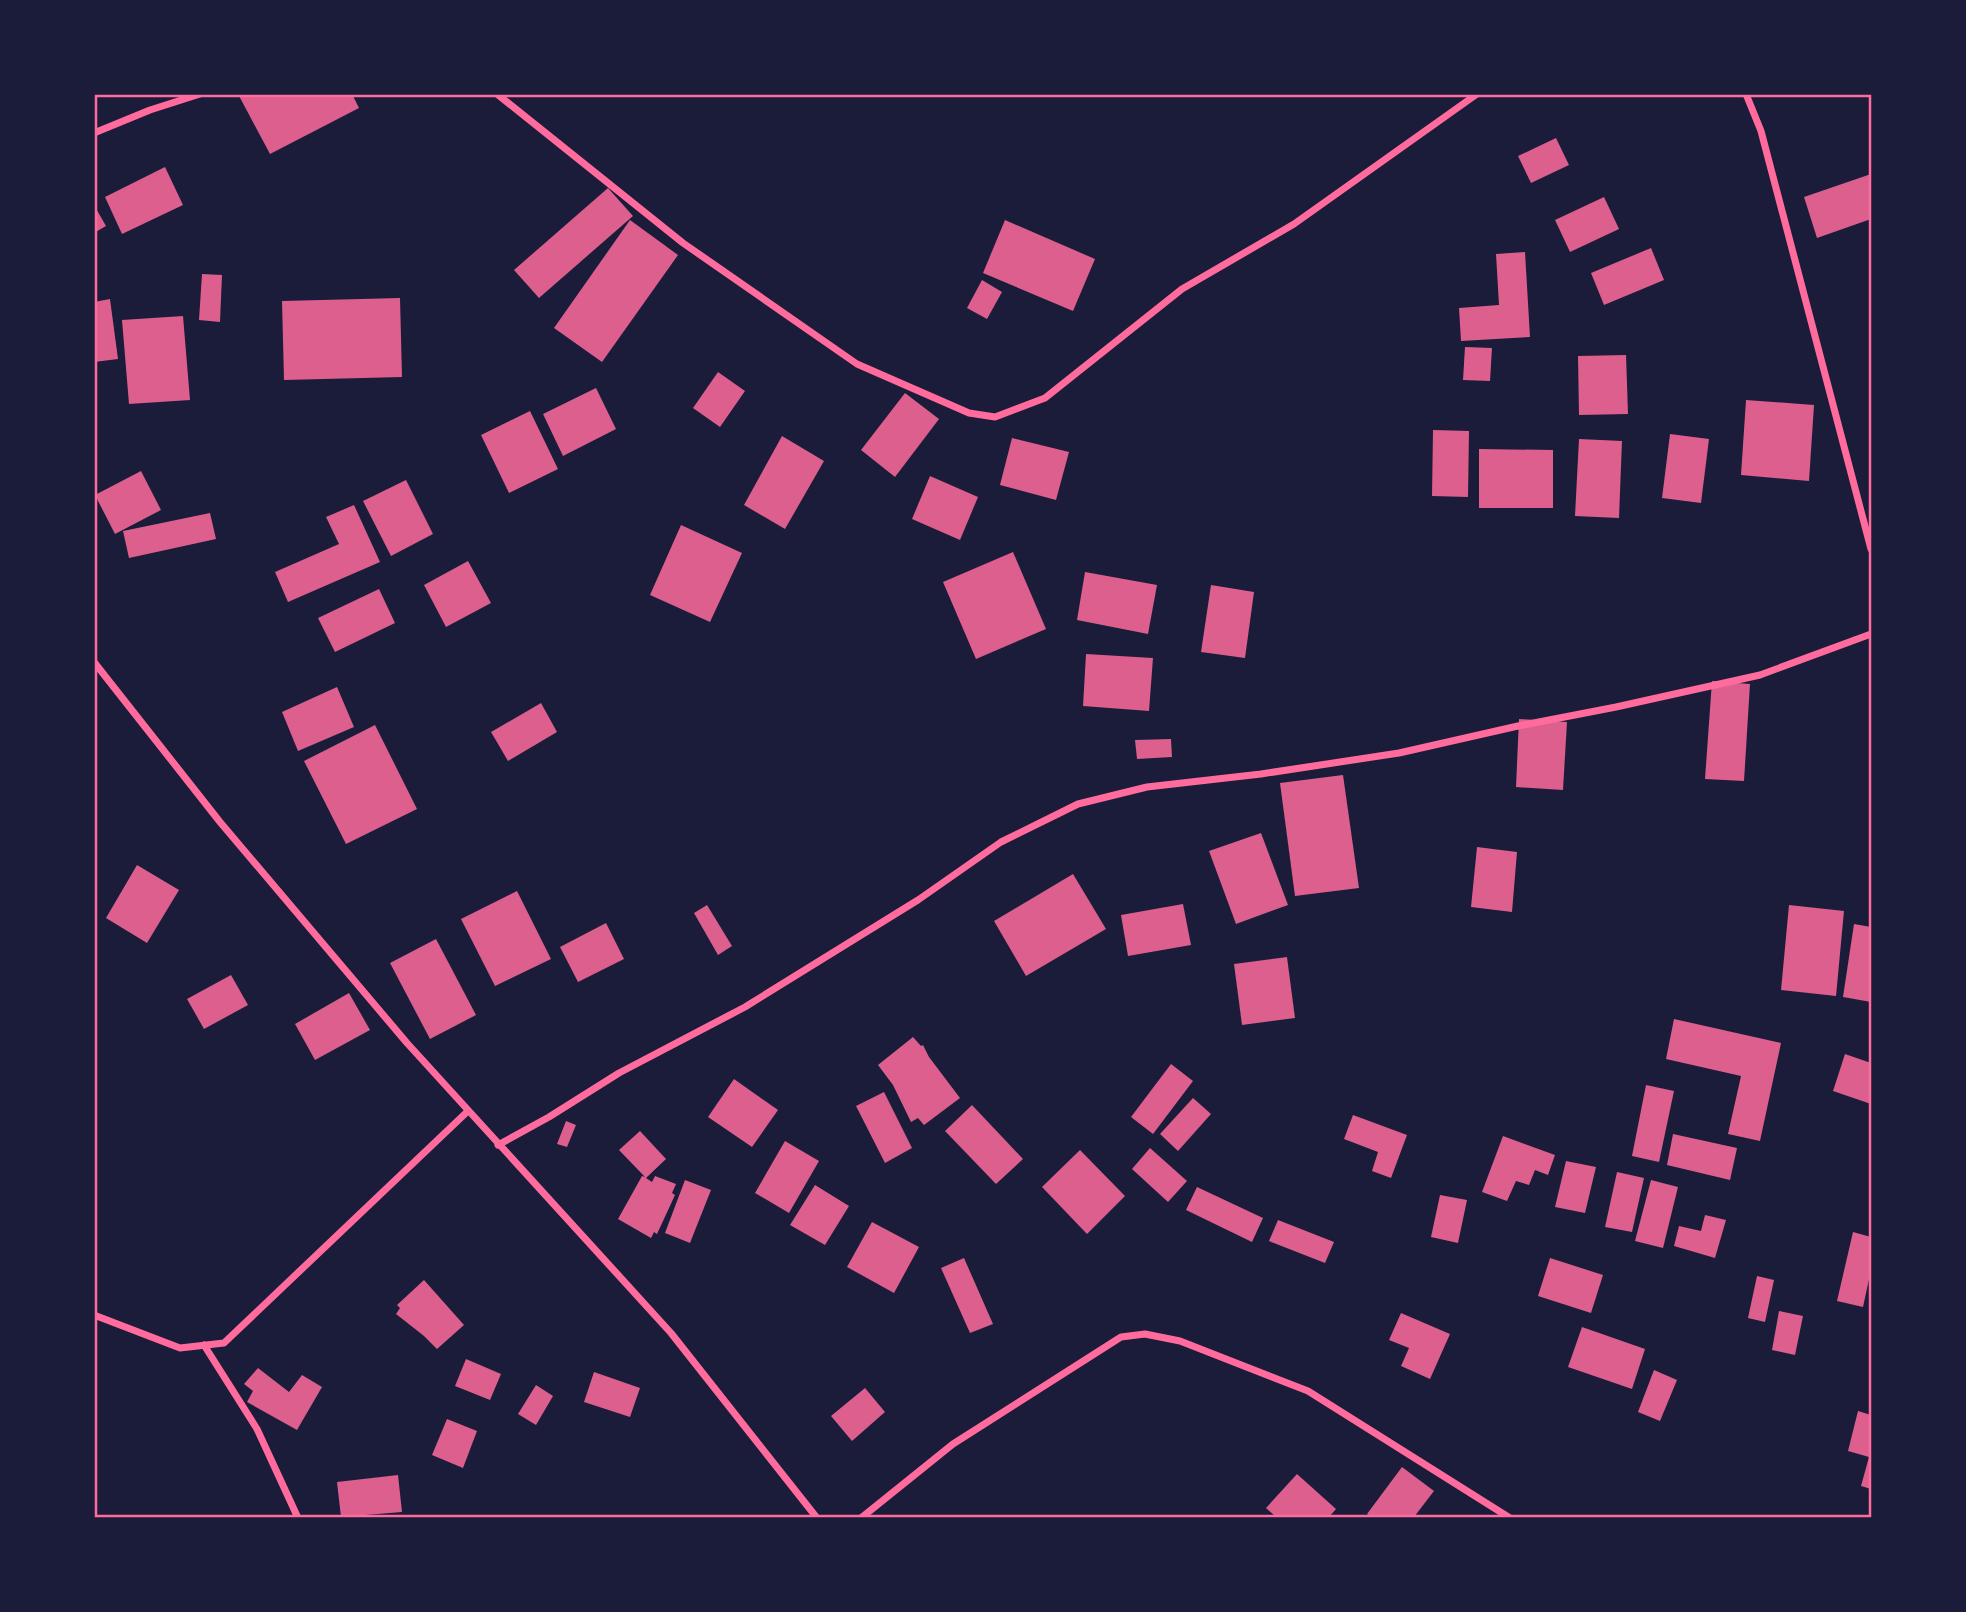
<svg xmlns="http://www.w3.org/2000/svg" width="1966" height="1612" font-family="Ubuntu,sans-serif">
<style>
.building{fill:#dd5f8e}
.lines{fill:none;stroke-linecap:round;stroke-linejoin:round}
.minor{stroke:#ff6b9d;stroke-width:7}
.neatline{fill:none;stroke:#ff6b9d;stroke-width:2.5}
</style>
<rect width="100%" height="100%" fill="#1b1b3a"/>
<!-- building -->
<g class="building">
<path d="M 238,94 L 352,94 L 359,108 L 270,154 Z"/>
<path d="M 1556,138 L 1569,165 L 1531,183 L 1518,156 Z"/>
<path d="M 165,167 L 183,205 L 122,234 L 105,197 Z"/>
<path d="M 1871,174 L 1871,219 L 1817,238 L 1804,197 Z"/>
<path d="M 608,188 L 633,216 L 539,298 L 514,270 Z"/>
<path d="M 1604,197 L 1619,229 L 1570,252 L 1555,220 Z"/>
<path d="M 94,205 L 106,226 L 94,233 Z"/>
<path d="M 630,220 L 678,255 L 602,362 L 554,328 Z"/>
<path d="M 1005,220 L 1095,259 L 1073,311 L 983,273 Z"/>
<path d="M 1651,248 L 1664,280 L 1604,305 L 1591,273 Z"/>
<path d="M 1525,252 L 1530,337 L 1461,341 L 1459,308 L 1499,305 L 1496,254 Z"/>
<path d="M 202,274 L 222,275 L 220,322 L 199,320 Z"/>
<path d="M 982,280 L 1002,292 L 987,319 L 967,308 Z"/>
<path d="M 400,298 L 402,377 L 284,380 L 282,301 Z"/>
<path d="M 110,299 L 118,359 L 94,362 L 94,302 Z"/>
<path d="M 183,316 L 190,400 L 129,404 L 122,320 Z"/>
<path d="M 1465,347 L 1492,348 L 1490,381 L 1463,380 Z"/>
<path d="M 1626,355 L 1628,414 L 1579,415 L 1578,356 Z"/>
<path d="M 718,372 L 745,391 L 720,427 L 693,408 Z"/>
<path d="M 596,388 L 616,429 L 563,456 L 543,414 Z"/>
<path d="M 905,393 L 939,419 L 895,477 L 861,450 Z"/>
<path d="M 1746,400 L 1814,405 L 1809,481 L 1741,475 Z"/>
<path d="M 530,411 L 558,469 L 509,493 L 481,435 Z"/>
<path d="M 1433,430 L 1469,431 L 1468,497 L 1432,496 Z"/>
<path d="M 1670,434 L 1709,439 L 1701,503 L 1662,498 Z"/>
<path d="M 782,436 L 824,461 L 785,529 L 744,505 Z"/>
<path d="M 1012,438 L 1069,452 L 1056,500 L 1000,485 Z"/>
<path d="M 1579,439 L 1622,441 L 1619,518 L 1575,516 Z"/>
<path d="M 1479,449 L 1553,450 L 1553,508 L 1479,508 Z"/>
<path d="M 141,471 L 161,510 L 115,534 L 95,495 Z"/>
<path d="M 930,476 L 978,497 L 960,540 L 912,519 Z"/>
<path d="M 406,480 L 433,534 L 391,556 L 363,501 Z"/>
<path d="M 354,505 L 380,562 L 288,602 L 275,572 L 339,544 L 326,517 Z"/>
<path d="M 210,513 L 216,539 L 129,558 L 123,531 Z"/>
<path d="M 681,525 L 742,553 L 710,622 L 650,595 Z"/>
<path d="M 1013,552 L 1046,629 L 976,659 L 943,582 Z"/>
<path d="M 468,561 L 491,603 L 446,627 L 424,585 Z"/>
<path d="M 1085,572 L 1157,585 L 1148,634 L 1077,620 Z"/>
<path d="M 1211,585 L 1254,592 L 1245,658 L 1201,652 Z"/>
<path d="M 379,589 L 395,623 L 335,652 L 318,618 Z"/>
<path d="M 1086,654 L 1153,658 L 1149,711 L 1083,706 Z"/>
<path d="M 1712,681 L 1750,684 L 1744,781 L 1705,779 Z"/>
<path d="M 337,687 L 354,727 L 298,751 L 282,712 Z"/>
<path d="M 541,703 L 557,732 L 508,761 L 491,732 Z"/>
<path d="M 1519,719 L 1567,722 L 1563,790 L 1516,787 Z"/>
<path d="M 375,725 L 417,809 L 346,844 L 304,761 Z"/>
<path d="M 1171,739 L 1172,757 L 1137,759 L 1135,740 Z"/>
<path d="M 1343,775 L 1359,888 L 1295,896 L 1280,783 Z"/>
<path d="M 1261,833 L 1288,905 L 1236,924 L 1209,851 Z"/>
<path d="M 1477,847 L 1517,852 L 1512,912 L 1471,907 Z"/>
<path d="M 137,865 L 179,890 L 147,943 L 106,918 Z"/>
<path d="M 1073,874 L 1106,929 L 1026,976 L 994,921 Z"/>
<path d="M 517,891 L 551,959 L 495,986 L 461,919 Z"/>
<path d="M 1183,904 L 1191,945 L 1128,956 L 1121,915 Z"/>
<path d="M 707,905 L 732,946 L 718,955 L 694,913 Z"/>
<path d="M 1789,905 L 1844,911 L 1836,996 L 1781,990 Z"/>
<path d="M 606,923 L 624,959 L 578,982 L 560,947 Z"/>
<path d="M 1854,924 L 1871,927 L 1871,1002 L 1843,997 Z"/>
<path d="M 436,939 L 476,1015 L 430,1039 L 390,963 Z"/>
<path d="M 1287,957 L 1295,1018 L 1242,1025 L 1234,964 Z"/>
<path d="M 231,975 L 248,1005 L 204,1029 L 187,999 Z"/>
<path d="M 349,993 L 370,1030 L 315,1060 L 295,1024 Z"/>
<path d="M 1674,1019 L 1781,1043 L 1760,1141 L 1728,1134 L 1741,1076 L 1666,1059 Z"/>
<path d="M 913,1037 L 921,1046 L 923,1045 L 929,1057 L 960,1098 L 924,1125 L 918,1118 L 911,1122 L 893,1085 L 878,1065 Z"/>
<path d="M 1845,1054 L 1871,1063 L 1871,1104 L 1833,1091 Z"/>
<path d="M 1171,1064 L 1193,1081 L 1153,1134 L 1131,1117 Z"/>
<path d="M 734,1079 L 778,1110 L 752,1147 L 708,1117 Z"/>
<path d="M 1646,1085 L 1674,1091 L 1659,1162 L 1632,1156 Z"/>
<path d="M 884,1092 L 912,1148 L 885,1163 L 856,1106 Z"/>
<path d="M 1193,1098 L 1211,1114 L 1178,1151 L 1160,1134 Z"/>
<path d="M 972,1105 L 1023,1159 L 996,1184 L 945,1131 Z"/>
<path d="M 1353,1115 L 1407,1135 L 1391,1178 L 1372,1171 L 1378,1152 L 1344,1139 Z"/>
<path d="M 566,1121 L 576,1125 L 567,1147 L 557,1144 Z"/>
<path d="M 640,1131 L 666,1159 L 646,1178 L 652,1182 L 655,1176 L 676,1184 L 672,1193 L 675,1195 L 657,1234 L 654,1232 L 651,1238 L 618,1219 L 642,1176 L 645,1177 L 619,1150 Z"/>
<path d="M 1673,1134 L 1737,1148 L 1730,1180 L 1667,1165 Z"/>
<path d="M 1503,1136 L 1555,1155 L 1548,1175 L 1535,1170 L 1529,1185 L 1516,1181 L 1507,1201 L 1482,1192 Z"/>
<path d="M 785,1141 L 819,1161 L 789,1213 L 755,1193 Z"/>
<path d="M 1150,1148 L 1187,1181 L 1168,1202 L 1132,1169 Z"/>
<path d="M 1080,1150 L 1125,1196 L 1087,1234 L 1042,1187 Z"/>
<path d="M 1566,1161 L 1596,1167 L 1585,1213 L 1555,1207 Z"/>
<path d="M 1617,1172 L 1644,1178 L 1632,1232 L 1605,1227 Z"/>
<path d="M 685,1180 L 711,1190 L 690,1243 L 665,1233 Z"/>
<path d="M 1651,1180 L 1678,1187 L 1663,1248 L 1635,1241 Z"/>
<path d="M 815,1185 L 849,1206 L 825,1245 L 790,1225 Z"/>
<path d="M 1197,1187 L 1263,1218 L 1252,1242 L 1186,1210 Z"/>
<path d="M 1440,1195 L 1467,1200 L 1458,1243 L 1431,1237 Z"/>
<path d="M 1705,1215 L 1726,1220 L 1715,1258 L 1674,1246 L 1679,1226 L 1701,1231 Z"/>
<path d="M 1278,1220 L 1334,1242 L 1325,1263 L 1269,1241 Z"/>
<path d="M 872,1222 L 919,1247 L 894,1293 L 847,1267 Z"/>
<path d="M 1853,1232 L 1871,1237 L 1871,1270 L 1863,1307 L 1837,1301 Z"/>
<path d="M 964,1258 L 993,1324 L 970,1333 L 941,1268 Z"/>
<path d="M 1550,1258 L 1603,1275 L 1591,1313 L 1538,1296 Z"/>
<path d="M 1757,1276 L 1774,1280 L 1765,1322 L 1748,1318 Z"/>
<path d="M 424,1280 L 464,1325 L 437,1349 L 424,1336 L 396,1314 L 400,1308 L 397,1305 Z"/>
<path d="M 1779,1311 L 1803,1316 L 1795,1355 L 1772,1350 Z"/>
<path d="M 1401,1313 L 1450,1334 L 1430,1379 L 1401,1366 L 1409,1348 L 1389,1340 Z"/>
<path d="M 1582,1327 L 1645,1349 L 1632,1389 L 1568,1367 Z"/>
<path d="M 466,1359 L 501,1374 L 490,1400 L 455,1386 Z"/>
<path d="M 258,1368 L 289,1392 L 302,1375 L 322,1387 L 297,1430 L 247,1402 L 253,1391 L 244,1384 Z"/>
<path d="M 1654,1370 L 1677,1380 L 1660,1421 L 1638,1412 Z"/>
<path d="M 594,1372 L 640,1388 L 630,1417 L 584,1402 Z"/>
<path d="M 536,1385 L 553,1396 L 536,1425 L 518,1414 Z"/>
<path d="M 865,1388 L 885,1412 L 852,1441 L 831,1416 Z"/>
<path d="M 1858,1411 L 1871,1415 L 1871,1489 L 1861,1486 L 1869,1457 L 1848,1451 Z"/>
<path d="M 447,1419 L 477,1431 L 463,1468 L 432,1455 Z"/>
<path d="M 1402,1467 L 1434,1491 L 1414,1517 L 1371,1517 L 1367,1514 Z"/>
<path d="M 1297,1474 L 1336,1509 L 1329,1517 L 1276,1517 L 1266,1508 Z"/>
<path d="M 398,1475 L 402,1512 L 341,1517 L 337,1482 Z"/>
</g>
<g class="lines">
<!-- minor -->
<g class="minor">
<path d="M 497,94 L 683,243 L 857,364 L 969,413 L 995,417 L 1045,398 L 1182,289 L 1294,224 L 1477,94"/>
<path d="M 1746,94 L 1761,131 L 1871,549"/>
<path d="M 94,133 L 150,110 L 200,94"/>
<path d="M 94,662 L 220,822 L 407,1043 L 671,1333 L 817,1518"/>
<path d="M 498,1145 L 549,1117 L 619,1073 L 745,1007 L 918,900 L 1001,842 L 1078,804 L 1147,787 L 1261,774 L 1399,753 L 1518,726 L 1616,707 L 1760,675 L 1871,634"/>
<path d="M 94,1315 L 180,1348 L 224,1343 L 468,1111"/>
<path d="M 204,1345 L 257,1429 L 298,1518"/>
<path d="M 861,1518 L 953,1444 L 1121,1337 L 1145,1334 L 1180,1341 L 1308,1391 L 1510,1518"/>
</g>
</g>
<!-- border -->
<rect width="1966" height="1612" fill="none" stroke="#1b1b3a" stroke-width="192"/>
<rect x="96" y="96" width="1774" height="1420" class="neatline"/>
</svg>
